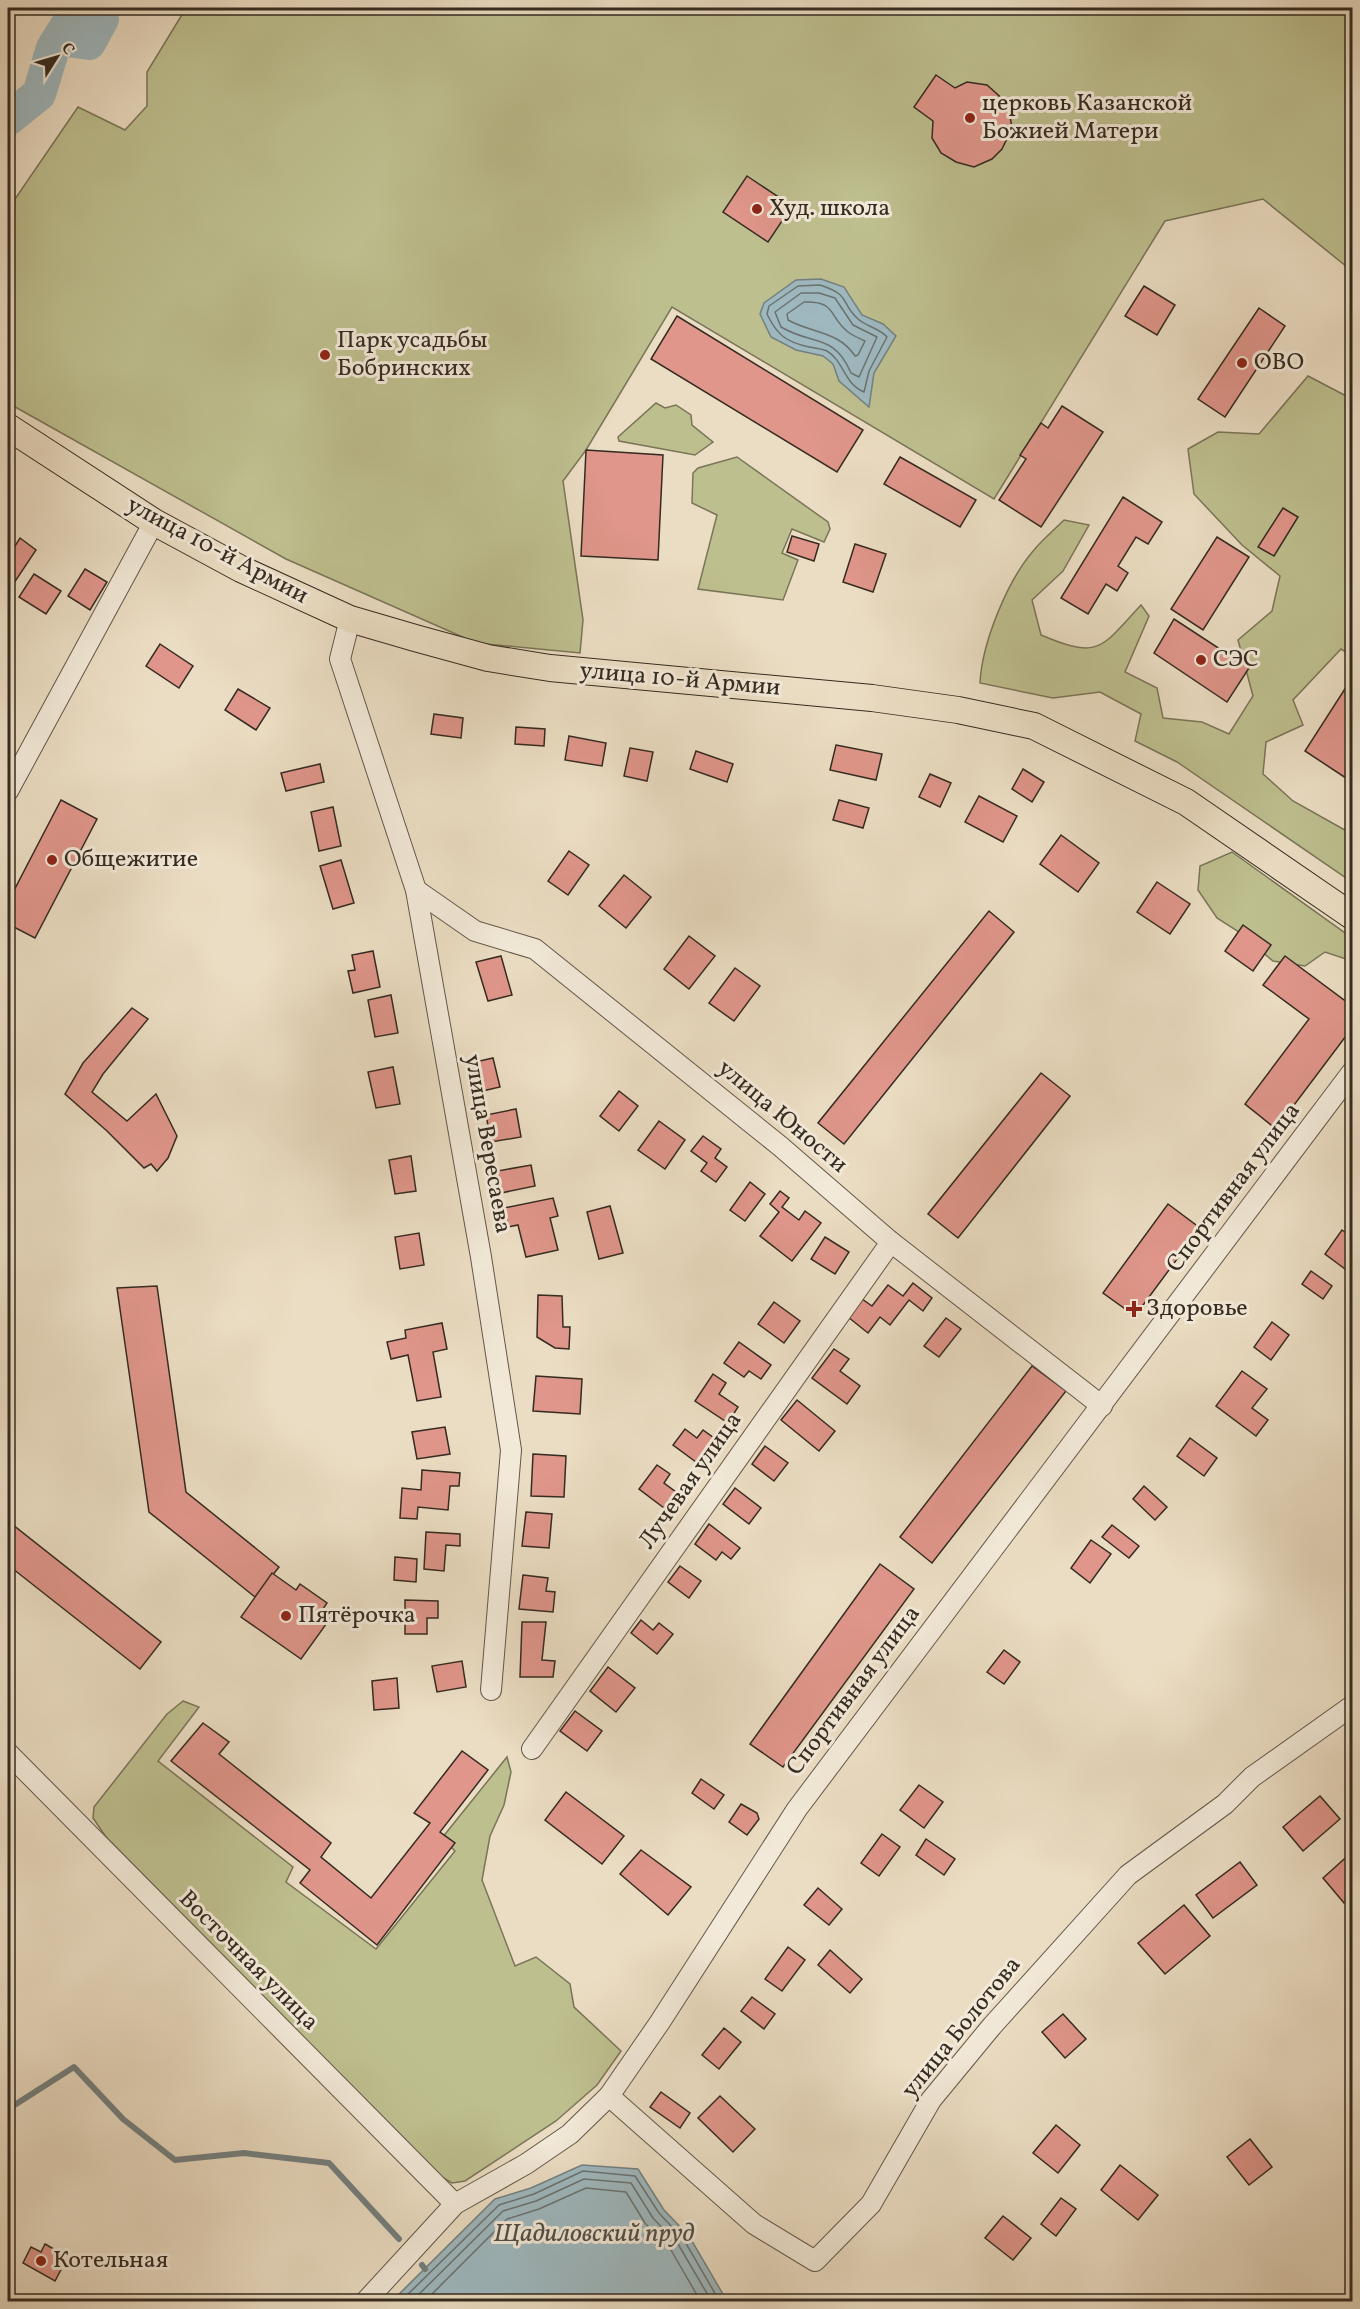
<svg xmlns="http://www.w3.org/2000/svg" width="1360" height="2309" font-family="Vollkorn,serif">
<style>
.green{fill:#bebf8f;stroke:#7a7558;stroke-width:1.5}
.water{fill:#9eb8bf;stroke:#748080;stroke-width:1.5}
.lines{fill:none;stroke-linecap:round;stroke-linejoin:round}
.shore{stroke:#6a7270;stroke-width:1.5}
.stream{stroke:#748080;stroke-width:6}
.river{stroke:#9eb8bf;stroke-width:34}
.building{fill:#e0968b;stroke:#352b21;stroke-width:1.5}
.minor-casing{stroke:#62584a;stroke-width:22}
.major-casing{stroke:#352b21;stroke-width:28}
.minor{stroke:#f2e9d8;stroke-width:20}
.major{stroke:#ebddc3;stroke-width:26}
.poi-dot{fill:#8f2418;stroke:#f2e9d8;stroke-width:2}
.labels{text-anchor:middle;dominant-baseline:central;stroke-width:6;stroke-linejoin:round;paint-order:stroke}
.poi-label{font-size:24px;fill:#352b21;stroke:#f2e9d8;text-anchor:start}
.street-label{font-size:24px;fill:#352b21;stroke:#f2e9d8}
.water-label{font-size:26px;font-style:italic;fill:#4f4e48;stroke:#f2e9d8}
</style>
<rect width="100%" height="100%" fill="#ebddc3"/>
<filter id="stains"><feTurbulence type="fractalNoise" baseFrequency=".00333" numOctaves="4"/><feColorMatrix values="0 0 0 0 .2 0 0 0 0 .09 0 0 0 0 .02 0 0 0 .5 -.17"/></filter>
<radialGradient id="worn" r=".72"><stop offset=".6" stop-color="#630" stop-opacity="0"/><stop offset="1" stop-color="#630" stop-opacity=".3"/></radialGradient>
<!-- green -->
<g class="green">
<path d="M 186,8 L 1352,8 L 1352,271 L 1263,199 L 1165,221 L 994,499 L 672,307 L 586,450 L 563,481 L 583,620 L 580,653 L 476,643 L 286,559 L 8,403 L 8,259 L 15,199 L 78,107 L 125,130 L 147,106 L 147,72 Z"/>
<path d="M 1308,376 L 1352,399 L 1352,656 L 1341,649 L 1293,700 L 1303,725 L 1266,742 L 1263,774 L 1293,801 L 1352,834 L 1352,882 L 1177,762 L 1135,741 L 1141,714 L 1100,692 L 1053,698 L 980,683 C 982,643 1007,581 1034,550 C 1043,539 1054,530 1064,520 L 1089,525 L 1063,571 L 1032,600 L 1041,635 C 1100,660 1101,648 1141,605 L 1149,616 L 1125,672 L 1157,688 L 1163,718 L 1202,722 L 1229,734 L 1253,696 L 1238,640 L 1272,611 L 1280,576 L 1242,545 L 1194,494 L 1188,449 L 1218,432 L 1259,434 Z"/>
<path d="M 656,403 L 665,408 L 676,405 L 691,415 L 692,425 L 713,442 L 695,455 L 619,441 L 618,437 Z"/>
<path d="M 737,457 L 828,522 L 830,529 L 824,542 L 792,529 L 782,553 L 798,560 L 783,600 L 698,589 L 717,515 L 692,503 L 693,473 L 698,468 Z"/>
<path d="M 1232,852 L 1352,938 L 1352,961 L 1325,952 L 1305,966 L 1273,961 L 1239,932 L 1217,918 L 1198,890 L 1200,866 Z"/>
<path d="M 183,1701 L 199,1707 L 158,1761 L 293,1867 L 286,1882 L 376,1949 L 455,1851 L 442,1838 L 507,1757 L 511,1772 L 504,1805 L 490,1836 L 482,1880 L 515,1966 L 536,1957 L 570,1984 L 574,2007 L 621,2051 L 597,2085 L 556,2121 L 465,2181 L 452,2183 L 435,2173 L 106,1837 L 93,1818 L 94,1807 L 167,1714 Z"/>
</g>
<!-- water -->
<g class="water">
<path d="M 821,279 L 844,287 L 862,315 L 883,324 L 896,336 L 874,373 L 869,407 L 839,381 L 833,364 L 823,356 L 796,350 L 771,337 L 760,314 L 764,303 L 796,280 Z"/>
<path d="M 582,2165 L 638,2169 L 664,2210 L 689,2236 L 727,2301 L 392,2301 L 495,2199 L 531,2188 Z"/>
</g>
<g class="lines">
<!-- shore -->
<g class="shore">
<path d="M 820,285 C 853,296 839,302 858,319 C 867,327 879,328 887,337 L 869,371 L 864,392 C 844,384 844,361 827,351 C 822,349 815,348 809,347 C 786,342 777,335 767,314 L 769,306 L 798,286 Z"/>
<path d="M 801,293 L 819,293 L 835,298 L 853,325 L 877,337 L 859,377 L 851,373 C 834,333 813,346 781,327 L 775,312 Z"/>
<path d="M 804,302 C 837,301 828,316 848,332 C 853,336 859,338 865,341 L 858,355 L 855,356 C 839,331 811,333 788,320 L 787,314 Z"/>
<path d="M 400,2302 L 499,2205 L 534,2194 L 583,2171 L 635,2176 L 659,2213 L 684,2240 L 720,2302"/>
<path d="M 411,2302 L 503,2211 L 536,2201 L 584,2179 L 631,2183 L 653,2218 L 678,2244 L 712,2302"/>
<path d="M 424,2302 L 507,2219 L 539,2209 L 586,2188 L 626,2192 L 645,2223 L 671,2250 L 701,2302"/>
</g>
<!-- stream -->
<g class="stream">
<path d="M 8,2103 L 13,2106 L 74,2067 L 123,2119 L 175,2160 L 244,2153 L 329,2163 L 399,2239"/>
<path d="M 422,2265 L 425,2269"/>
</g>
<!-- river -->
<g class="river">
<path d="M 60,39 L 89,43 L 102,19"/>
<path d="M 8,119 L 39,94 L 53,48 L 78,8"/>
</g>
</g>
<!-- building -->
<g class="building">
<path d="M 936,75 L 955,88 L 967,82 L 987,85 L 1008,104 L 1012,128 L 1002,149 L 992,159 L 974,167 L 956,162 L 941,153 L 932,138 L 933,121 L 914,107 Z"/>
<path d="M 747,176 L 792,206 L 768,242 L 723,212 Z"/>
<path d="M 1144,286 L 1175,305 L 1157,335 L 1125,316 Z"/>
<path d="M 1259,308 L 1285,326 L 1225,417 L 1198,399 Z"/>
<path d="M 677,316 L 863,430 L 837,472 L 651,359 Z"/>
<path d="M 1062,406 L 1103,432 L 1041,527 L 999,500 L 1026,459 L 1020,455 L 1041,423 L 1048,428 Z"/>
<path d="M 586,450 L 663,455 L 658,560 L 581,556 Z"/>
<path d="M 900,457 L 976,500 L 960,527 L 884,484 Z"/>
<path d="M 1123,497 L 1162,522 L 1148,544 L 1136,537 L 1118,566 L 1128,573 L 1117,591 L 1106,584 L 1088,614 L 1061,598 Z"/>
<path d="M 1283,508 L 1298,517 L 1274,556 L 1258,547 Z"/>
<path d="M 792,536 L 819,544 L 814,561 L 787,552 Z"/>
<path d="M 1217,537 L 1249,557 L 1203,630 L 1171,609 Z"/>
<path d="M 20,538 L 36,550 L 8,592 L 8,557 Z"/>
<path d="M 855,544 L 886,554 L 873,592 L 843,582 Z"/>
<path d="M 85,569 L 107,582 L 90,610 L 68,596 Z"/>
<path d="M 34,574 L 61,591 L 46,614 L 19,597 Z"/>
<path d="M 1174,619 L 1249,668 L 1227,702 L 1154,653 Z"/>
<path d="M 160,644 L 193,666 L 179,688 L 146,666 Z"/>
<path d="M 1350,681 L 1352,682 L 1352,782 L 1305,751 Z"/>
<path d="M 238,689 L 270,708 L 256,730 L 225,710 Z"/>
<path d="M 434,714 L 463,718 L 461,738 L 431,734 Z"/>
<path d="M 516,727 L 545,729 L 544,746 L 515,744 Z"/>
<path d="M 569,736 L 606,743 L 602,766 L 565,760 Z"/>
<path d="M 836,745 L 882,754 L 876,780 L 830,770 Z"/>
<path d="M 630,748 L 653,752 L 647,781 L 624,776 Z"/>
<path d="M 696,751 L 733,764 L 727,782 L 690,769 Z"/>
<path d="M 320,764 L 324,782 L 286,791 L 281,773 Z"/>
<path d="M 1023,769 L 1044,782 L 1032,802 L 1012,789 Z"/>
<path d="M 930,774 L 951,783 L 940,807 L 919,797 Z"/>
<path d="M 979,796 L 1017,816 L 1003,842 L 965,822 Z"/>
<path d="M 61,800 L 97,819 L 35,938 L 8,924 L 8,902 Z"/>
<path d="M 839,800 L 869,808 L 863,828 L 833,820 Z"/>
<path d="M 333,807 L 341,846 L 319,851 L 311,812 Z"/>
<path d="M 1061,835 L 1099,863 L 1078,892 L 1040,864 Z"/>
<path d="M 569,851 L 589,865 L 568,895 L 548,881 Z"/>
<path d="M 341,860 L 354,903 L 333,909 L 320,866 Z"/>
<path d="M 624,875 L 651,897 L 626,928 L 599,906 Z"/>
<path d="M 1157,882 L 1190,904 L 1170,934 L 1137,912 Z"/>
<path d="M 989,911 L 1014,932 L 844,1144 L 818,1123 Z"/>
<path d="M 1243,925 L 1271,945 L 1253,971 L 1225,951 Z"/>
<path d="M 689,936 L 715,956 L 689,989 L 664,969 Z"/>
<path d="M 373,951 L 380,987 L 353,993 L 348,971 L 355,970 L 352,955 Z"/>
<path d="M 501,956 L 512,995 L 488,1001 L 476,962 Z"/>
<path d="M 1285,956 L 1352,1006 L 1352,1028 L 1276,1129 L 1245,1104 L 1309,1019 L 1263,985 Z"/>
<path d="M 735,968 L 760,986 L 734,1021 L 709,1003 Z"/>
<path d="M 391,995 L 398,1033 L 375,1037 L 368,1000 Z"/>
<path d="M 132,1008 L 148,1019 L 103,1074 L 92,1092 L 127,1121 L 156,1094 L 177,1136 L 168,1158 L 157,1171 L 151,1164 L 144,1168 L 107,1131 L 65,1094 L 83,1063 Z"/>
<path d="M 493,1058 L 500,1087 L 478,1092 L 471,1063 Z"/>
<path d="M 393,1067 L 400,1104 L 376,1108 L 368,1072 Z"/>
<path d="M 1041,1073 L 1070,1096 L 958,1238 L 928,1214 Z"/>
<path d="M 619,1091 L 638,1106 L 619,1131 L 600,1116 Z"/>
<path d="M 516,1109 L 521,1137 L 491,1142 L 486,1115 Z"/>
<path d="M 659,1121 L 685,1140 L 665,1169 L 638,1150 Z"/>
<path d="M 703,1136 L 721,1149 L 715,1158 L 727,1167 L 716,1182 L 701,1171 L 707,1163 L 691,1151 Z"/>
<path d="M 411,1156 L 416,1191 L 395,1194 L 389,1160 Z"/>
<path d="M 531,1165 L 535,1186 L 496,1194 L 492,1172 Z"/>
<path d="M 750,1182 L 765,1194 L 745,1221 L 730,1210 Z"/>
<path d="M 780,1191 L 789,1198 L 782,1207 L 799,1220 L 805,1211 L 821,1223 L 792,1261 L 760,1236 L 779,1212 L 770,1204 Z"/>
<path d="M 553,1198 L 558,1216 L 550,1218 L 558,1250 L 526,1257 L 518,1225 L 508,1227 L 504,1208 Z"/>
<path d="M 1168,1204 L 1200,1228 L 1135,1316 L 1103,1293 Z"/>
<path d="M 610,1206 L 623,1253 L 599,1259 L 587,1212 Z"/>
<path d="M 1342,1230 L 1352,1237 L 1352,1258 L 1345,1269 L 1325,1254 Z"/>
<path d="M 419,1233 L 424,1265 L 400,1269 L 395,1237 Z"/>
<path d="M 825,1237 L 849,1252 L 835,1274 L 811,1259 Z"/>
<path d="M 1311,1271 L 1332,1286 L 1323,1299 L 1302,1284 Z"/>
<path d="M 913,1283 L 932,1298 L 923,1311 L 909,1300 L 890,1325 L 880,1317 L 868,1333 L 848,1317 L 862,1299 L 872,1306 L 888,1285 L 903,1296 Z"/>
<path d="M 157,1286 L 186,1492 L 279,1567 L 255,1597 L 149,1512 L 117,1288 Z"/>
<path d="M 538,1295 L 562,1296 L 563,1327 L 570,1327 L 569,1349 L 555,1348 L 537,1337 Z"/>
<path d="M 774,1302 L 800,1321 L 784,1343 L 758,1324 Z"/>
<path d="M 946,1318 L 961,1329 L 939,1357 L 924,1346 Z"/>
<path d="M 1272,1322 L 1289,1335 L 1271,1360 L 1254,1347 Z"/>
<path d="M 442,1323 L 447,1349 L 433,1352 L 441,1397 L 417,1401 L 408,1355 L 391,1359 L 387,1342 L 406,1338 L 405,1330 Z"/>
<path d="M 739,1342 L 771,1365 L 761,1379 L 749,1371 L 744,1377 L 724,1363 Z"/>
<path d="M 834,1349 L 849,1359 L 840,1371 L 860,1386 L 847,1404 L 812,1378 Z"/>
<path d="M 1032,1366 L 1066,1391 L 932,1563 L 900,1537 Z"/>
<path d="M 1242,1371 L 1267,1389 L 1252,1408 L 1268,1420 L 1256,1436 L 1216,1406 Z"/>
<path d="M 713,1374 L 726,1383 L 719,1394 L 738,1407 L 728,1423 L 695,1401 Z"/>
<path d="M 536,1376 L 582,1379 L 580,1414 L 533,1411 Z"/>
<path d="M 797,1400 L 835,1431 L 819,1451 L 781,1420 Z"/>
<path d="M 445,1427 L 450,1454 L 417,1459 L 412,1432 Z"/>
<path d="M 685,1429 L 697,1438 L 703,1430 L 714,1438 L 696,1462 L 673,1445 Z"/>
<path d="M 1190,1438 L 1217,1458 L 1204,1476 L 1177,1456 Z"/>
<path d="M 765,1446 L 788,1463 L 774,1481 L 752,1464 Z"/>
<path d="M 533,1454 L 566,1456 L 564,1497 L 531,1496 Z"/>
<path d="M 657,1465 L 670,1474 L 664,1483 L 676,1492 L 664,1508 L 639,1489 Z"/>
<path d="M 422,1470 L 460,1473 L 459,1486 L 450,1486 L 448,1510 L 418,1507 L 417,1519 L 400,1518 L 402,1488 L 421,1490 Z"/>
<path d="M 1144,1486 L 1167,1507 L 1155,1520 L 1133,1499 Z"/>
<path d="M 735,1488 L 761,1508 L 749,1524 L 723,1504 Z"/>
<path d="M 526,1512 L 552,1514 L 549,1548 L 522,1546 Z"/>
<path d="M 8,1521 L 161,1642 L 140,1669 L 8,1565 Z"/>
<path d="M 709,1524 L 740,1548 L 731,1559 L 722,1552 L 716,1560 L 695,1544 Z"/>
<path d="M 1112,1525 L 1139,1546 L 1129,1558 L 1102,1537 Z"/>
<path d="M 426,1532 L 460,1534 L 460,1546 L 446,1545 L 444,1571 L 424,1569 Z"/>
<path d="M 1091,1540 L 1111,1554 L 1090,1583 L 1071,1568 Z"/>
<path d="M 395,1557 L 417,1559 L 416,1582 L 394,1580 Z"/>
<path d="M 880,1564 L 914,1589 L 783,1767 L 750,1744 Z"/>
<path d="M 680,1566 L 701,1581 L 689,1598 L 668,1582 Z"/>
<path d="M 272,1573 L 296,1590 L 300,1584 L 327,1603 L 323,1609 L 332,1616 L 301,1659 L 241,1617 Z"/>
<path d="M 523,1575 L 548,1578 L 546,1591 L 555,1592 L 553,1612 L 519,1609 Z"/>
<path d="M 405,1600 L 438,1601 L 438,1618 L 427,1618 L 427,1634 L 405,1634 Z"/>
<path d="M 641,1620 L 653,1630 L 659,1623 L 673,1634 L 657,1654 L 631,1633 Z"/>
<path d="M 522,1622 L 546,1622 L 542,1660 L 555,1661 L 553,1677 L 520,1677 Z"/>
<path d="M 1004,1650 L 1020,1662 L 1004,1684 L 987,1672 Z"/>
<path d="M 462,1661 L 466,1687 L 437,1692 L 432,1666 Z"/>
<path d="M 608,1667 L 635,1688 L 616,1712 L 590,1691 Z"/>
<path d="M 397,1678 L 399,1708 L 374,1710 L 372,1681 Z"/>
<path d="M 575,1711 L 602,1731 L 587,1751 L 560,1731 Z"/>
<path d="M 203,1723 L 229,1742 L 219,1754 L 331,1843 L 321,1857 L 371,1898 L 430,1823 L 414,1813 L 462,1751 L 488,1770 L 440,1832 L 455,1843 L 377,1945 L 300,1883 L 310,1870 L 171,1761 Z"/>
<path d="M 701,1779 L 724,1795 L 714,1809 L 692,1793 Z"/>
<path d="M 919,1785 L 943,1802 L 924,1828 L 900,1810 Z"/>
<path d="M 566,1792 L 624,1836 L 602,1864 L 545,1820 Z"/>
<path d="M 1320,1796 L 1340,1819 L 1303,1851 L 1283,1827 Z"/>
<path d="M 741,1804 L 757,1813 L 759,1819 L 747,1835 L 729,1822 Z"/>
<path d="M 882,1834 L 900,1847 L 879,1876 L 861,1863 Z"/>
<path d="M 926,1839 L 955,1859 L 944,1875 L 916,1855 Z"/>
<path d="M 641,1850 L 691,1887 L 668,1915 L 620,1874 Z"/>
<path d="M 1352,1852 L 1352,1896 L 1344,1903 L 1323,1878 Z"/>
<path d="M 1240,1862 L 1257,1885 L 1213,1918 L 1196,1895 Z"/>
<path d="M 818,1888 L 842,1909 L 829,1925 L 804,1905 Z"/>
<path d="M 1184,1905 L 1210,1936 L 1165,1974 L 1138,1943 Z"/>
<path d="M 788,1947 L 805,1960 L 782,1991 L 765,1979 Z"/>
<path d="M 830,1950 L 862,1979 L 850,1993 L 818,1965 Z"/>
<path d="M 752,1997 L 775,2014 L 764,2029 L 741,2011 Z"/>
<path d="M 1063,2014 L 1086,2039 L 1065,2058 L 1042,2032 Z"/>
<path d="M 724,2028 L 741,2042 L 719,2069 L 702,2055 Z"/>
<path d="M 661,2092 L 690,2113 L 680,2128 L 650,2107 Z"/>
<path d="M 720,2096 L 755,2129 L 733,2152 L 698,2118 Z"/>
<path d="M 1056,2125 L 1080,2145 L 1058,2173 L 1033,2153 Z"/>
<path d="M 1250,2139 L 1272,2167 L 1249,2185 L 1227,2157 Z"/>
<path d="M 1120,2165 L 1158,2195 L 1138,2220 L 1101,2190 Z"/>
<path d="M 1061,2198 L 1076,2209 L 1056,2236 L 1041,2224 Z"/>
<path d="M 1003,2216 L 1031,2238 L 1013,2260 L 985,2238 Z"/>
<path d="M 45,2244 L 59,2252 L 55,2259 L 64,2264 L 55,2281 L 23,2263 L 31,2247 L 41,2252 Z"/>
</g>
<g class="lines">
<defs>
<g id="minor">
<path d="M 350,619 L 340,659 L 416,890 L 481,1257 L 511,1450 L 491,1690"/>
<path d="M 8,791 L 154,522"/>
<path d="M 416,890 L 475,931 L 535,949 L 780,1146 L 891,1242 L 1102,1406"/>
<path d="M 532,1749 L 891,1242"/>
<path d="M 8,1753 L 455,2204"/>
<path d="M 609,2096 L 754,2224 L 815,2261 L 871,2204 L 931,2100 L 992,2026 L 1128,1875 L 1225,1804 L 1252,1777 L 1352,1706"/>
<path d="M 365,2302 L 455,2204 L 526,2164 L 570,2134 L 609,2096 L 660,2022 L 797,1809 L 1352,1072"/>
</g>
<path id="major" d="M 8,427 L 154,522 L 241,569 L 350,619 L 415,638 L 488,658 L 550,668 L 872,698 L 958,710 L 1034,726 L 1186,802 L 1352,916"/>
</defs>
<!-- minor casing -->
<use href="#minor" class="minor-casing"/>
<!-- major casing -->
<use href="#major" class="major-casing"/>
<!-- minor -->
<use href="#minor" class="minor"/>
<!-- major -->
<use href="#major" class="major"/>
</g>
<!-- markers -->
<g class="poi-dot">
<circle cx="970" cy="118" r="6"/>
<circle cx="757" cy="209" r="6"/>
<circle cx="325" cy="355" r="6"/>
<circle cx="1242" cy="363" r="6"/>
<circle cx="1201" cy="660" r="6"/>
<circle cx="52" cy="860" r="6"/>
<path d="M1131 1300h6v6h6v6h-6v6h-6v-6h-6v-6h6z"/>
<circle cx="286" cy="1616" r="6"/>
<circle cx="41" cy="2261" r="6"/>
</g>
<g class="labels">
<!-- poi labels -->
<g class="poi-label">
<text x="982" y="104">церковь Казанской<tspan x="982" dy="28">Божией Матери</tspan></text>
<text x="769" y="209">Худ. школа</text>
<text x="337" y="341">Парк усадьбы<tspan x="337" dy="28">Бобринских</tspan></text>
<text x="1254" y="363">ОВО</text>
<text x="1213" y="660">СЭС</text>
<text x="64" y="860">Общежитие</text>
<text x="1146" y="1309">Здоровье</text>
<text x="298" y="1616">Пятёрочка</text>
<text x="53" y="2261">Котельная</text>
</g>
<!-- street labels -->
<g class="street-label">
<text transform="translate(217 551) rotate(28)">улица 10-й Армии</text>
<text transform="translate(680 680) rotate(5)">улица 10-й Армии</text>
<text transform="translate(782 1117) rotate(40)">улица Юности</text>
<text transform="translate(487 1144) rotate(80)">улица Вересаева</text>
<text transform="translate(1234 1188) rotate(-53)">Спортивная улица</text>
<text transform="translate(691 1481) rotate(-55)">Лучевая улица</text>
<text transform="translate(854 1691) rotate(-53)">Спортивная улица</text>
<text transform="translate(248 1961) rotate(45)">Восточная улица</text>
<text transform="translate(962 2028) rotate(-51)">улица Болотова</text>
</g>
<!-- water labels -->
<g class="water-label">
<text x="594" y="2234">Щадиловский пруд</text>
</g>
</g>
<!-- margin -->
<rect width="1360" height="2309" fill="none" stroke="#ebddc3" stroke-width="30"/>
<rect x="9" y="9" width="1342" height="2291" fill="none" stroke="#352b21" stroke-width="3"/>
<rect x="15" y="15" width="1330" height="2279" fill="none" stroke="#352b21" stroke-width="1.5"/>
<!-- north arrow -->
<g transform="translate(57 57) rotate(53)" stroke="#f2e9d8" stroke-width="4.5" paint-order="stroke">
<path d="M0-4.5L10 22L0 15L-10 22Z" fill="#352b21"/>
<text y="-9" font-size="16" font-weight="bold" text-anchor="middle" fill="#352b21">С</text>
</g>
<rect width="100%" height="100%" filter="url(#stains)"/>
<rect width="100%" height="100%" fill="url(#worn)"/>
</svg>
